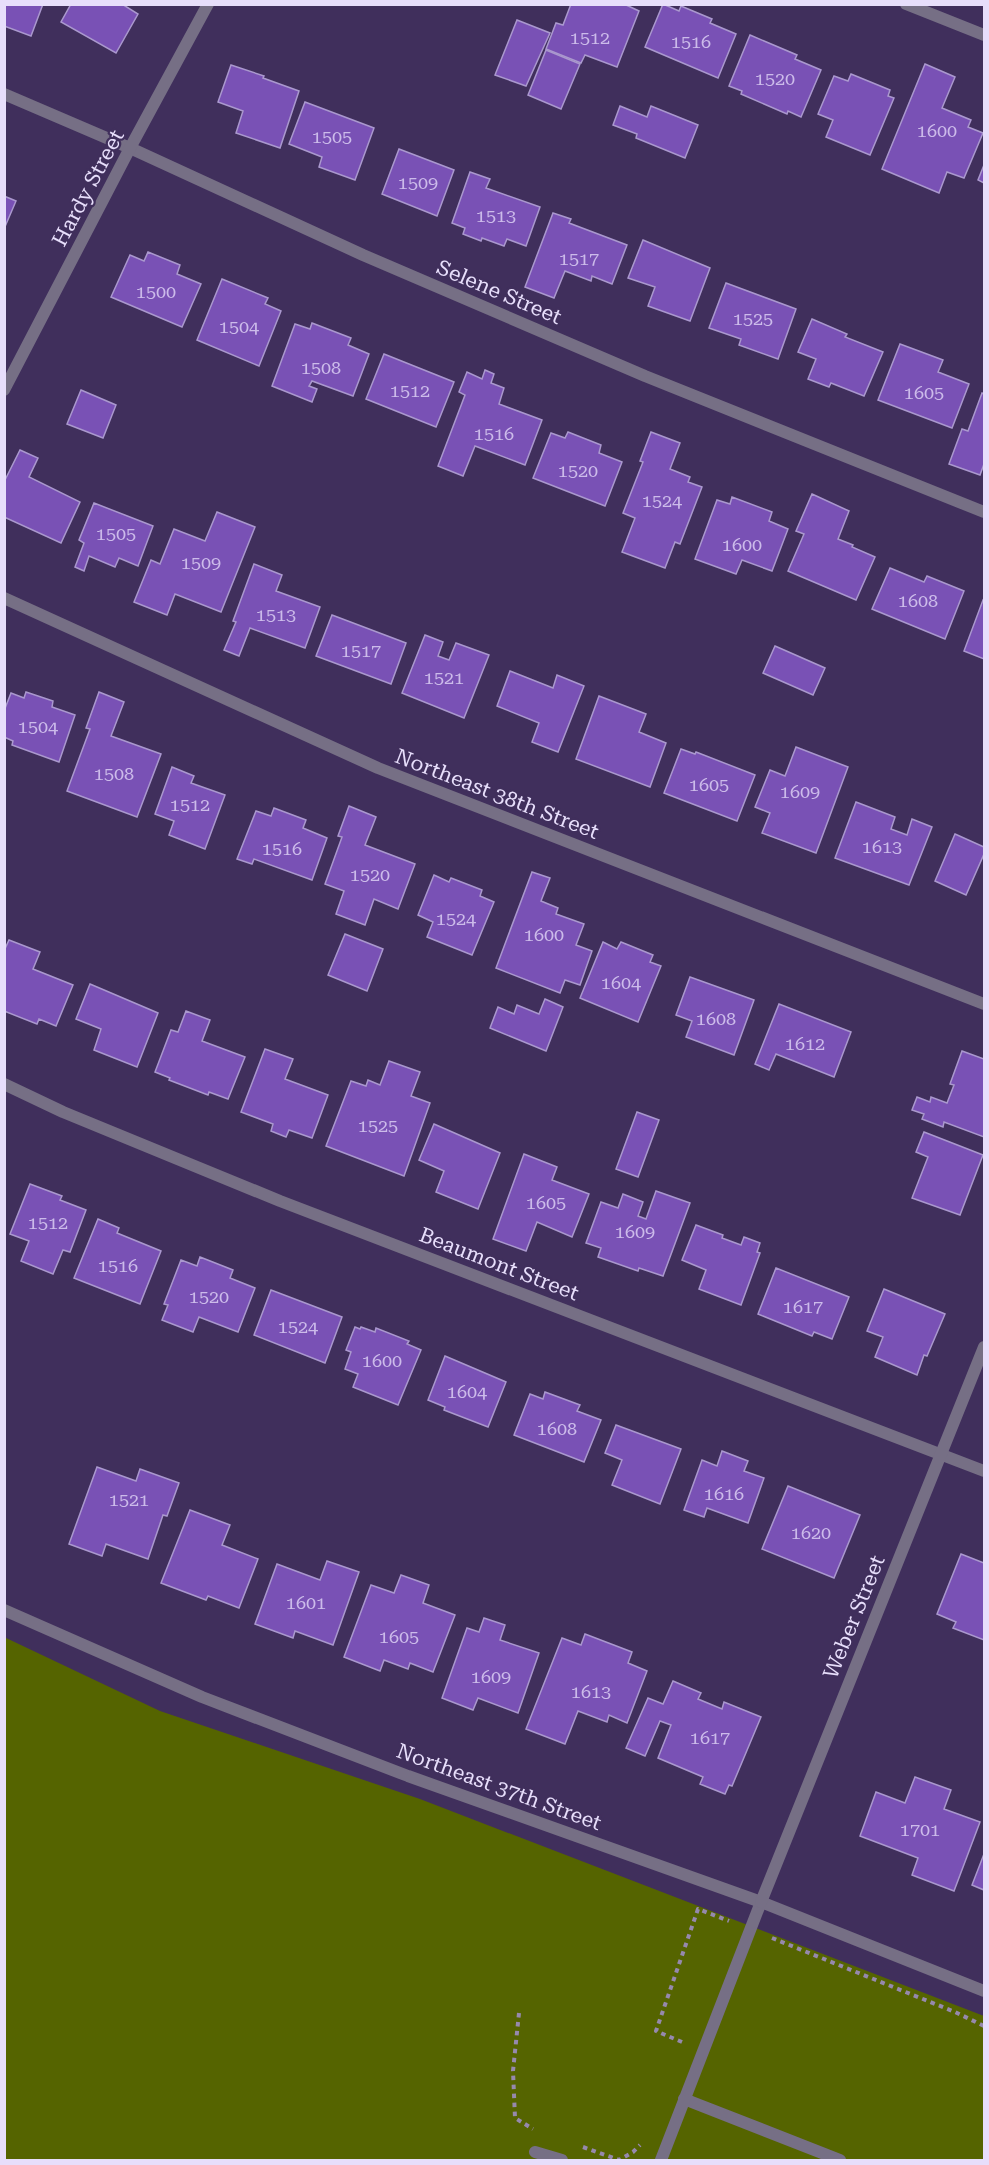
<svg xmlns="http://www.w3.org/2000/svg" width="989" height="2165" font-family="'Roboto Serif',serif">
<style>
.green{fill:#556400}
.building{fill:#7951b5;stroke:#aa98ce;stroke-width:1.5}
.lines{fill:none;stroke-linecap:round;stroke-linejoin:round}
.path{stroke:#9689ad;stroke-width:4;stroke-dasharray:4.5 4.5;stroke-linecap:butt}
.service{stroke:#766f85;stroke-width:12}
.minor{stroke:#766f85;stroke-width:12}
.tertiary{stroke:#766f85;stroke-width:12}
.labels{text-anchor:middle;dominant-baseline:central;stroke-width:4.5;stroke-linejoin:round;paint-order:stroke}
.number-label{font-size:18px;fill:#ccbbea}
.street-label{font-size:21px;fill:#e7defb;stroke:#402f5c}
</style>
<rect width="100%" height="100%" fill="#402f5c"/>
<!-- green -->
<path class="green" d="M 4,1637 L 160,1711 L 420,1799 L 984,2016 L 984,2160 L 5,2160 Z"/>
<!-- building -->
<g class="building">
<path d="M 4,4 L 43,4 L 31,36 L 4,26 Z"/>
<path d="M 71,4 L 122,4 L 138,14 L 116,53 L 61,22 Z"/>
<path d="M 571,4 L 624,4 L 639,11 L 617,67 L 585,55 L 581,63 L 546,49 L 556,23 L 563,25 Z"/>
<path d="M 663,4 L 679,11 L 681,6 L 712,19 L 710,23 L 736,34 L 718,78 L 645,47 Z"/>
<path d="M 517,20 L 550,33 L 526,86 L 495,75 Z"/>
<path d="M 750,35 L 797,55 L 795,59 L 821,70 L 801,117 L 788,111 L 787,114 L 741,94 L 742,91 L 729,86 Z"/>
<path d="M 546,50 L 580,64 L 561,109 L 528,95 Z"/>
<path d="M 925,64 L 955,77 L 942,108 L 971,120 L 968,127 L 983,133 L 964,178 L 947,172 L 939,193 L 882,169 Z"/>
<path d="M 231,65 L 264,76 L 263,78 L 299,91 L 280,148 L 236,133 L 243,111 L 218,102 Z"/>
<path d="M 851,74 L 890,90 L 888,96 L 894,98 L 870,155 L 826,137 L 833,120 L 818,114 L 834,76 L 848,81 Z"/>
<path d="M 305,102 L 374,128 L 355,180 L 319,167 L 322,157 L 289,144 Z"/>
<path d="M 620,106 L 647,117 L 651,106 L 698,125 L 685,158 L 636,138 L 637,134 L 613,125 Z"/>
<path d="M 399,149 L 454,170 L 437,216 L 382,194 Z"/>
<path d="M 984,165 L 984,183 L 978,180 Z"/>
<path d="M 470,172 L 490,179 L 486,188 L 540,207 L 526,246 L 507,239 L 504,246 L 482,238 L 481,241 L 463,234 L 465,228 L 452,223 Z"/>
<path d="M 4,196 L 16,201 L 4,229 Z"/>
<path d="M 553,213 L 571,219 L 569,223 L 627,245 L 612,284 L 592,276 L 591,281 L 565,271 L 554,298 L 525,287 Z"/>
<path d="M 643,240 L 710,268 L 690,321 L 648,306 L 655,287 L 628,278 Z"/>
<path d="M 148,252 L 180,265 L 177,274 L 201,284 L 182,327 L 111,297 L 130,255 L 144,261 Z"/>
<path d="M 222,279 L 268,298 L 265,304 L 281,311 L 259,366 L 197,340 Z"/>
<path d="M 726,283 L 796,309 L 778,359 L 739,345 L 741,339 L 709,328 Z"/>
<path d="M 812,319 L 847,334 L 845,337 L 883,352 L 864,396 L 831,383 L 829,387 L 808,379 L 816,359 L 798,352 Z"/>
<path d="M 312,323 L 351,338 L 348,345 L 369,354 L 353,396 L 312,381 L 309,386 L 317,389 L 312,402 L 272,386 L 295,324 L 310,329 Z"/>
<path d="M 900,344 L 943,360 L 938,372 L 969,384 L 952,428 L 878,400 Z"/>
<path d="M 384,354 L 454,382 L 436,427 L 366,399 Z"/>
<path d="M 485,370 L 494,374 L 491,383 L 504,388 L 499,404 L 542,420 L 525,465 L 475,446 L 463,476 L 438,466 L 465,395 L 459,392 L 467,372 L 482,379 Z"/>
<path d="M 81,390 L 116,405 L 103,438 L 67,424 Z"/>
<path d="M 982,393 L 984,394 L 984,464 L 980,475 L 949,464 L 962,429 L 968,431 Z"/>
<path d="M 568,432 L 601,445 L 599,453 L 622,462 L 605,506 L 533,478 L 551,433 L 565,438 Z"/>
<path d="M 651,432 L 680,443 L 670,469 L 690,477 L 688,482 L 702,487 L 680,544 L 675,542 L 665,568 L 622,552 L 635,518 L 623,513 L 643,462 L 640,461 Z"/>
<path d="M 20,450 L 38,458 L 29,477 L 80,502 L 61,543 L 4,517 L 4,482 Z"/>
<path d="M 812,494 L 849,511 L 838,539 L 853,545 L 852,547 L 875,557 L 856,600 L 788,571 L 804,534 L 796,531 Z"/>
<path d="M 732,497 L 772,512 L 769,521 L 788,529 L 772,571 L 742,560 L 736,574 L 695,559 L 717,500 L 730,504 Z"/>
<path d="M 94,503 L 153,526 L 138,566 L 119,558 L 115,567 L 89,556 L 84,571 L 75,567 L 84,543 L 79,540 Z"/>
<path d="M 217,512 L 255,527 L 221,612 L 175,594 L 167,615 L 134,602 L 151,560 L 160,564 L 174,529 L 205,541 Z"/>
<path d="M 254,564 L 282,575 L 276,591 L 320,607 L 305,648 L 250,628 L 239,656 L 224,650 L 236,622 L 233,621 Z"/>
<path d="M 890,568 L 924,582 L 927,576 L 964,591 L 945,639 L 872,609 Z"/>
<path d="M 983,600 L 984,601 L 984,659 L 964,651 Z"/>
<path d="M 332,615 L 406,643 L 391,684 L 316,656 Z"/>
<path d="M 425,635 L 443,642 L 438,656 L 449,660 L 456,643 L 489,655 L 464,718 L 402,693 Z"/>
<path d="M 775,646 L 825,668 L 813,695 L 763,673 Z"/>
<path d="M 510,671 L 553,688 L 557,675 L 584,686 L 558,752 L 532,742 L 539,723 L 497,706 Z"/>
<path d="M 26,692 L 53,701 L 52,707 L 75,715 L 59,762 L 12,745 L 13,741 L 4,737 L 4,711 L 11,693 L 24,698 Z"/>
<path d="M 99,692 L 124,702 L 111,736 L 161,754 L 137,817 L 67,791 L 90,729 L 86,728 Z"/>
<path d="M 599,696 L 646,714 L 639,732 L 666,743 L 650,787 L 576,759 Z"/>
<path d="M 796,747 L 848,767 L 816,853 L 762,833 L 770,813 L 755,807 L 770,770 L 785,776 Z"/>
<path d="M 681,749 L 695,754 L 696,752 L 755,775 L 737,821 L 664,793 Z"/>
<path d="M 172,767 L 194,776 L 191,783 L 225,795 L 205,849 L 169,835 L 174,821 L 155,814 Z"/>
<path d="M 856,802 L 895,817 L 891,829 L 907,835 L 912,819 L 932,827 L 909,885 L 835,858 Z"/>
<path d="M 349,806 L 376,817 L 365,845 L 415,864 L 398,909 L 374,899 L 365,925 L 336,914 L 344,891 L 325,884 L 342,837 L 338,836 Z"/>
<path d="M 274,808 L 306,820 L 303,828 L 327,838 L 312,880 L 254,859 L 252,864 L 237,859 L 256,811 L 271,816 Z"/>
<path d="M 955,834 L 984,847 L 984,854 L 966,895 L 935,881 Z"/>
<path d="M 532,872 L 550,878 L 541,901 L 558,908 L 556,914 L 584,924 L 576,945 L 592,951 L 580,985 L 565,980 L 560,993 L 496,968 Z"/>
<path d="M 434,875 L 449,882 L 451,878 L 482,890 L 480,896 L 494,902 L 472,955 L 427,937 L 433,922 L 418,915 Z"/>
<path d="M 345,934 L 383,949 L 367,991 L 328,975 Z"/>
<path d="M 9,940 L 40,952 L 33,969 L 73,985 L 56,1026 L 39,1019 L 37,1024 L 4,1011 L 4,951 Z"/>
<path d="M 603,942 L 617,949 L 621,942 L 653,955 L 650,962 L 661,966 L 638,1022 L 580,998 Z"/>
<path d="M 690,977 L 754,1000 L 734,1055 L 686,1037 L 692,1021 L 676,1015 Z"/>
<path d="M 90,984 L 158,1013 L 137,1067 L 94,1050 L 101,1029 L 76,1019 Z"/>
<path d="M 545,999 L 563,1007 L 546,1051 L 490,1028 L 498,1007 L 514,1014 L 517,1005 L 539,1014 Z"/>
<path d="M 779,1004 L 851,1032 L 834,1077 L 776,1054 L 769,1070 L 755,1064 Z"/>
<path d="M 186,1011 L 210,1020 L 202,1041 L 245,1057 L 228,1099 L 209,1092 L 208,1095 L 169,1080 L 170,1078 L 155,1072 L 171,1030 L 178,1032 Z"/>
<path d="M 265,1049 L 293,1059 L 285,1079 L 328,1095 L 312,1138 L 289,1130 L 286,1137 L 271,1131 L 273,1124 L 241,1112 Z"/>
<path d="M 962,1051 L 984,1059 L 984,1137 L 944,1122 L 943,1127 L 922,1119 L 924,1114 L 912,1110 L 917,1097 L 930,1102 L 931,1097 L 947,1103 L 954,1085 L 950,1084 Z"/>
<path d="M 389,1061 L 420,1072 L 411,1096 L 430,1103 L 404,1176 L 326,1146 L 351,1081 L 366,1086 L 368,1080 L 380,1085 Z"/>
<path d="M 637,1112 L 659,1120 L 638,1177 L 616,1169 Z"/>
<path d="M 434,1124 L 500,1153 L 478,1209 L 436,1192 L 444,1171 L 419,1160 Z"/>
<path d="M 924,1132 L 983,1155 L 960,1215 L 912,1198 L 928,1157 L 916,1152 Z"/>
<path d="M 524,1154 L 557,1167 L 552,1180 L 589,1194 L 572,1237 L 537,1222 L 526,1251 L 493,1239 Z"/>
<path d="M 30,1184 L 62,1196 L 60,1200 L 86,1210 L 70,1252 L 63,1250 L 53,1274 L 21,1261 L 29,1241 L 10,1234 Z"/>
<path d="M 656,1191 L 690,1203 L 663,1276 L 639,1268 L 638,1271 L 598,1257 L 601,1248 L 586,1243 L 601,1202 L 618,1208 L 623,1194 L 643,1202 L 638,1216 L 646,1219 Z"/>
<path d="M 98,1219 L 119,1228 L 117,1233 L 161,1251 L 140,1304 L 74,1278 Z"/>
<path d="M 696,1225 L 723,1235 L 722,1238 L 741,1245 L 744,1237 L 760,1243 L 757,1252 L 760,1253 L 741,1305 L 699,1289 L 706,1270 L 682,1260 Z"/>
<path d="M 200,1257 L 233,1270 L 230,1278 L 255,1288 L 238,1332 L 199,1317 L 193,1332 L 162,1320 L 168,1305 L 164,1304 L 181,1260 L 197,1266 Z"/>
<path d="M 776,1268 L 849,1297 L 832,1339 L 814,1332 L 812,1336 L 758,1314 Z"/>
<path d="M 884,1289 L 945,1314 L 927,1356 L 924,1355 L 917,1375 L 875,1357 L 883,1337 L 867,1331 Z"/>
<path d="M 271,1290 L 342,1317 L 325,1363 L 254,1335 Z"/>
<path d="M 355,1327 L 360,1329 L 361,1327 L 375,1332 L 376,1328 L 409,1341 L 407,1344 L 421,1350 L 398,1405 L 353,1387 L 358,1374 L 345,1369 L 351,1352 L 346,1350 Z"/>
<path d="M 445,1356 L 506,1382 L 488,1427 L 444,1410 L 445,1407 L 428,1400 Z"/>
<path d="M 545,1392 L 580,1405 L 577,1411 L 601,1420 L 584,1462 L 514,1435 L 530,1394 L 543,1399 Z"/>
<path d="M 616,1425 L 681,1449 L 660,1504 L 612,1485 L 622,1460 L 605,1453 Z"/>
<path d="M 722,1451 L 748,1461 L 744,1471 L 764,1478 L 748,1523 L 707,1508 L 704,1517 L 684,1510 L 702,1460 L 717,1466 Z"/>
<path d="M 97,1467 L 136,1481 L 140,1469 L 179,1483 L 167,1516 L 163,1515 L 148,1559 L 106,1544 L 102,1556 L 69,1544 Z"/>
<path d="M 788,1486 L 860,1515 L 834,1578 L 762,1549 Z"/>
<path d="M 190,1510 L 230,1525 L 222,1545 L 258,1559 L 239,1608 L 208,1596 L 206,1600 L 161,1583 Z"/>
<path d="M 961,1554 L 984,1563 L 984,1640 L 953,1628 L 956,1622 L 937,1614 Z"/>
<path d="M 327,1561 L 359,1572 L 333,1645 L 295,1631 L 293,1638 L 255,1624 L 277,1564 L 320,1580 Z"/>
<path d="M 401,1575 L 429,1585 L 423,1603 L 455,1615 L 433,1672 L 410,1663 L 408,1669 L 384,1660 L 380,1671 L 344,1657 L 371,1585 L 394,1593 Z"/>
<path d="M 484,1618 L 505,1625 L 500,1640 L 539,1653 L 518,1713 L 478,1698 L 473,1710 L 442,1698 L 467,1628 L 479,1632 Z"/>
<path d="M 585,1634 L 632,1652 L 628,1663 L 647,1671 L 627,1723 L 609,1715 L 607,1722 L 578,1711 L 565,1744 L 526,1729 L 562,1638 L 581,1645 Z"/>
<path d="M 673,1681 L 701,1693 L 698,1699 L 722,1709 L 724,1702 L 761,1717 L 732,1786 L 729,1785 L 725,1794 L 700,1784 L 703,1777 L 658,1758 L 671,1725 L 660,1721 L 645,1756 L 626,1748 L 648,1698 L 663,1704 Z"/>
<path d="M 915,1777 L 951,1790 L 944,1809 L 980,1822 L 954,1891 L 912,1875 L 918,1858 L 860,1836 L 876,1792 L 905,1803 Z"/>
<path d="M 984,1854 L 984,1890 L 972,1885 Z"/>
</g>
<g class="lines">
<!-- path -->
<g class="path">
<path d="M 772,1938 L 955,2012 L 984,2026"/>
<path d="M 519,2013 L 513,2071 L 515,2118 L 533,2129"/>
<path d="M 682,2042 L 656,2031 L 698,1909 L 729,1921"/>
<path d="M 583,2147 L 619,2160 L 633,2152 L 640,2145"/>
</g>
<!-- service -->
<g class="service">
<path d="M 684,2099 L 840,2160"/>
<path d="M 535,2152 L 562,2160"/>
<path d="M 661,2160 L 761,1902"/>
</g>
<!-- minor -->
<g class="minor">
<path d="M 4,94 L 130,148 L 363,255 L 645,376 L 984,512"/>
<path d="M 4,390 L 130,148 L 208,4"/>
<path d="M 4,598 L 378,768 L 984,1004"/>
<path d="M 4,1084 L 63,1112 L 280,1201 L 984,1471"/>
<path d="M 4,1610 L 202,1697 L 408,1776 L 761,1902 L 984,1991"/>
<path d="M 761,1902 L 984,1347"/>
</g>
<!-- tertiary -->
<path class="tertiary" d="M 906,4 L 984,35"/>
</g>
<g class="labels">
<!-- number labels -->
<g class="number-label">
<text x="590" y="37">1512</text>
<text x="691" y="41">1516</text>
<text x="775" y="78">1520</text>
<text x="937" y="130">1600</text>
<text x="332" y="136">1505</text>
<text x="418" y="182">1509</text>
<text x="496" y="215">1513</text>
<text x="579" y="258">1517</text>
<text x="156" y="291">1500</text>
<text x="753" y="318">1525</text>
<text x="239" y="326">1504</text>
<text x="321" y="367">1508</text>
<text x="410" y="390">1512</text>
<text x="924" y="392">1605</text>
<text x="494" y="433">1516</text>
<text x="578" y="470">1520</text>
<text x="662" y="500">1524</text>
<text x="116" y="533">1505</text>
<text x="742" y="544">1600</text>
<text x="201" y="562">1509</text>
<text x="918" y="600">1608</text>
<text x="276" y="614">1513</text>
<text x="361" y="650">1517</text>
<text x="444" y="677">1521</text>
<text x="38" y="726">1504</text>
<text x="114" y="773">1508</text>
<text x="709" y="784">1605</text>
<text x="800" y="791">1609</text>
<text x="190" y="804">1512</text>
<text x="882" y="846">1613</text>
<text x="282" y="848">1516</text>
<text x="370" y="874">1520</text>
<text x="456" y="918">1524</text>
<text x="544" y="934">1600</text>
<text x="621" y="982">1604</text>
<text x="716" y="1018">1608</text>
<text x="805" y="1043">1612</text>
<text x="378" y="1125">1525</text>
<text x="546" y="1202">1605</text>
<text x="48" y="1222">1512</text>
<text x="635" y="1231">1609</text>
<text x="118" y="1265">1516</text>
<text x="209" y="1296">1520</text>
<text x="803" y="1306">1617</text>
<text x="298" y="1326">1524</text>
<text x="382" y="1360">1600</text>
<text x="467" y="1391">1604</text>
<text x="557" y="1428">1608</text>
<text x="724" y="1493">1616</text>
<text x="129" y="1499">1521</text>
<text x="811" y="1532">1620</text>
<text x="306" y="1602">1601</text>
<text x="399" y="1636">1605</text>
<text x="491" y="1676">1609</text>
<text x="591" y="1691">1613</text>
<text x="710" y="1737">1617</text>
<text x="920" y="1829">1701</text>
</g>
<!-- street labels -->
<g class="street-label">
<text transform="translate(88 188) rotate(-62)">Hardy Street</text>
<text transform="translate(499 292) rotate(23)">Selene Street</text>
<text transform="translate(497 794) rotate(21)">Northeast 38th Street</text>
<text transform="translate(499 1264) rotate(21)">Beaumont Street</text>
<text transform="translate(854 1617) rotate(-68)">Weber Street</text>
<text transform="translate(499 1787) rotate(20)">Northeast 37th Street</text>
</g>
</g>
<!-- border -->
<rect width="989" height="2165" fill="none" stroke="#e7defb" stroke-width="12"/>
</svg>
